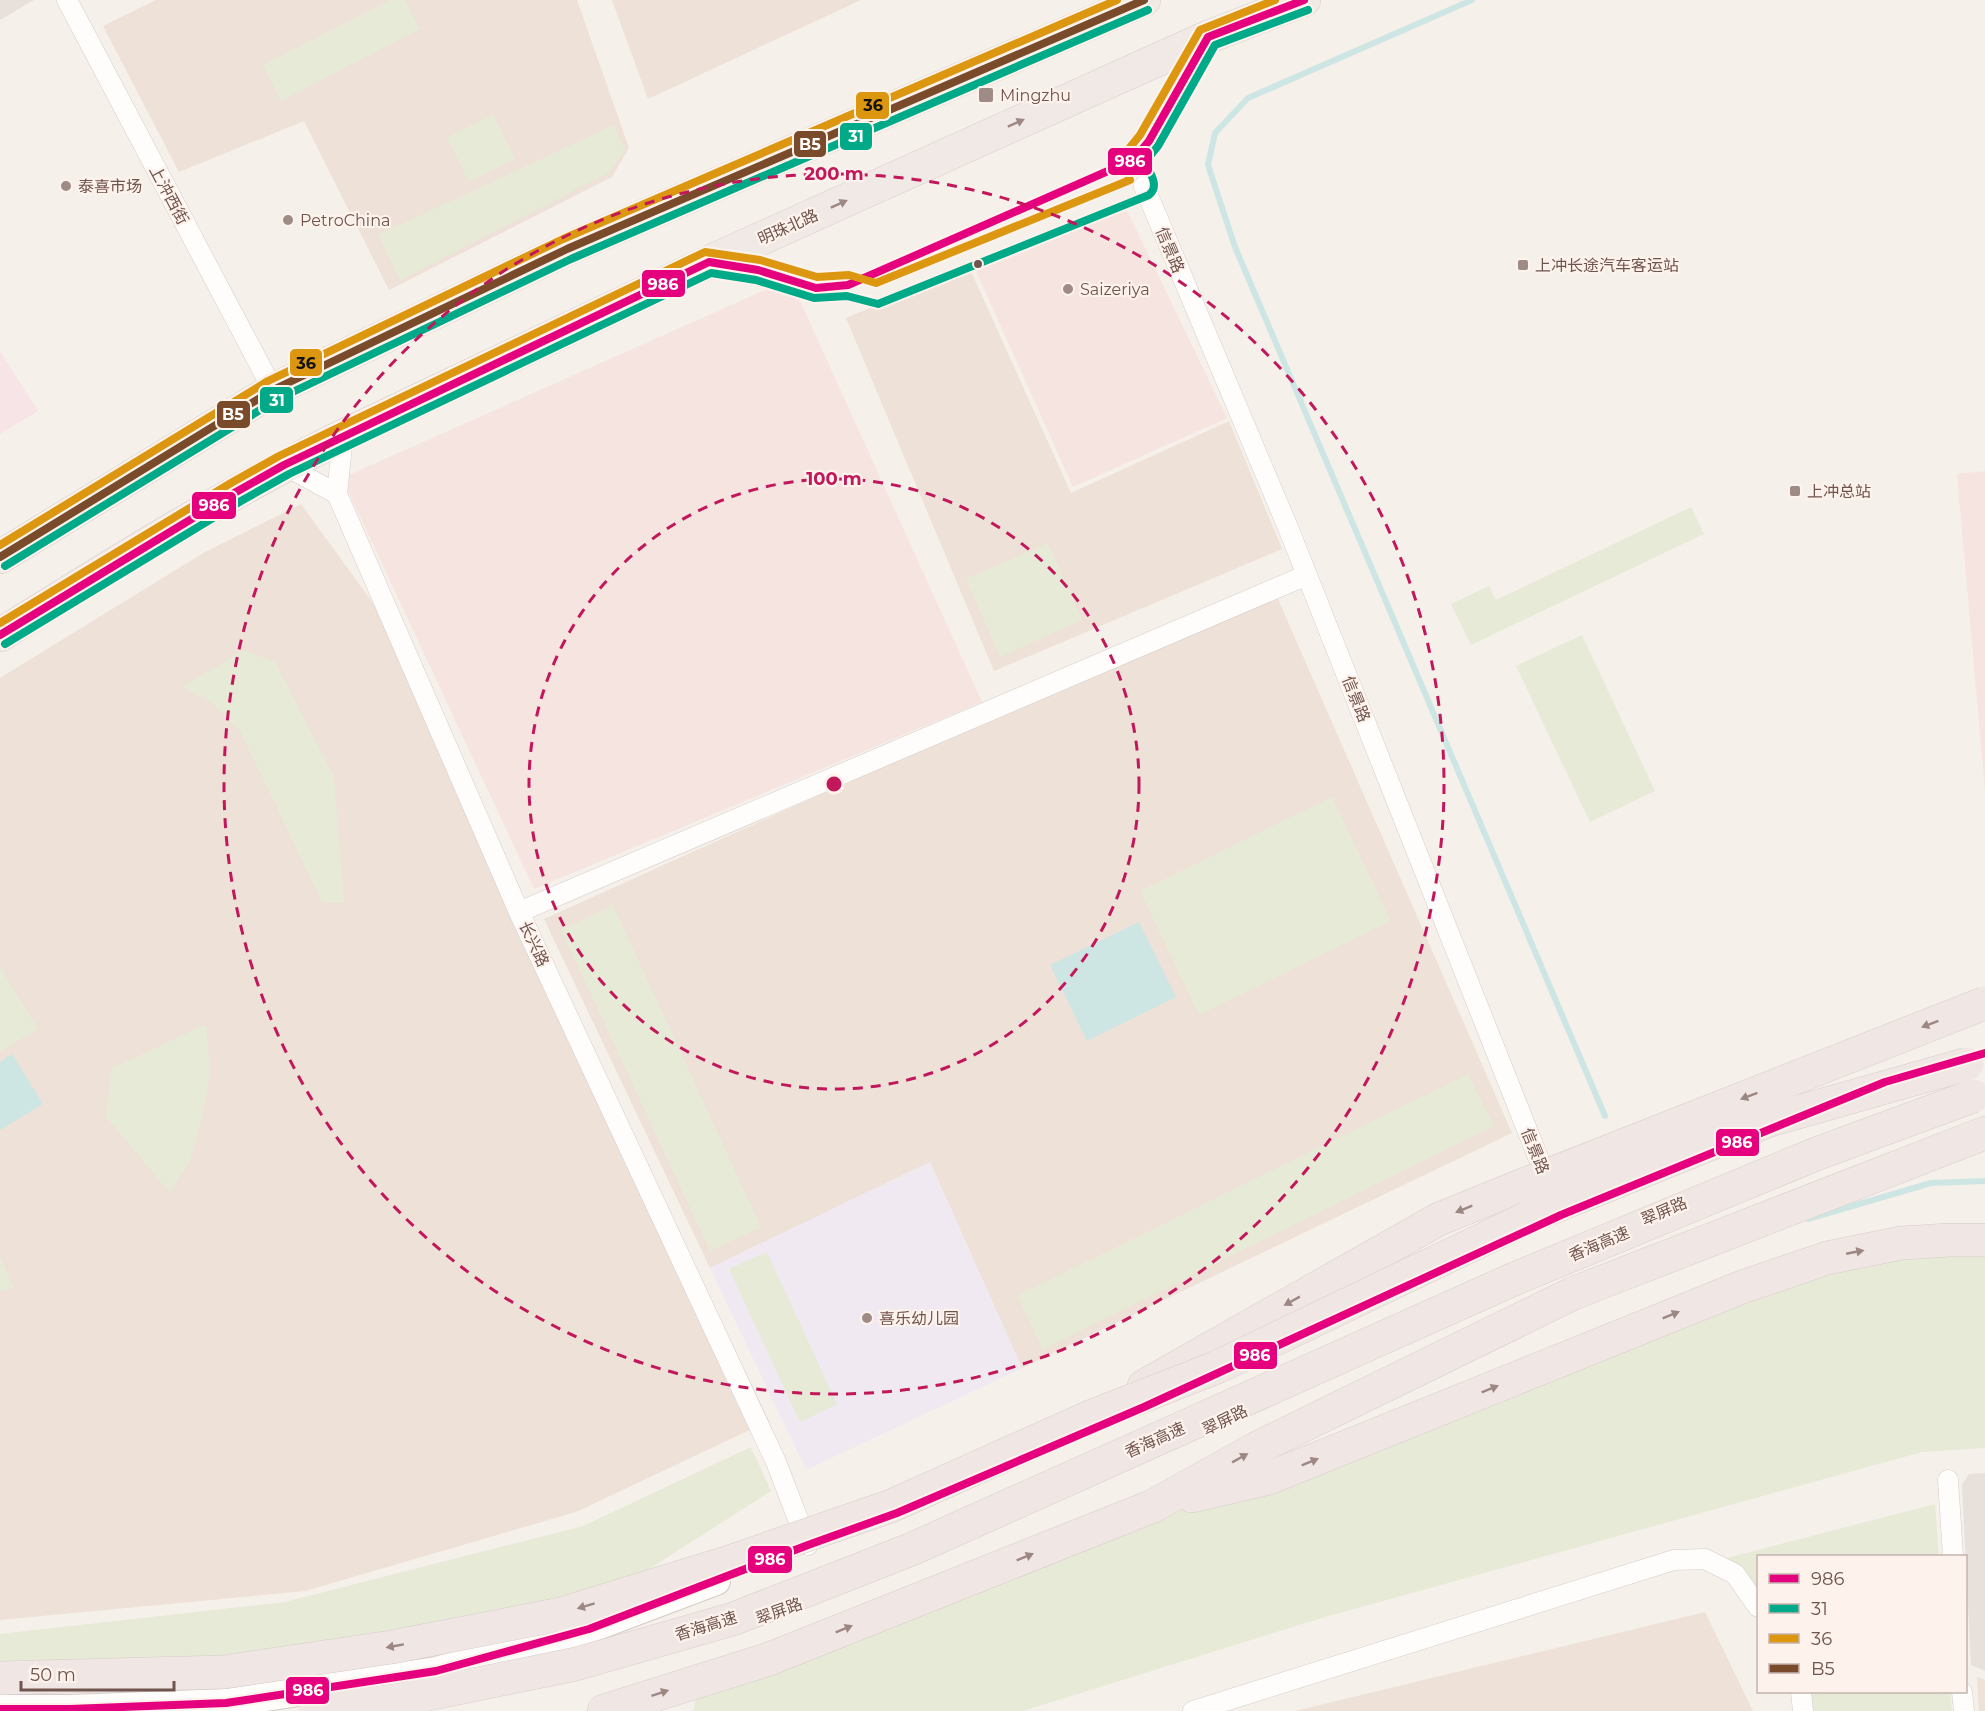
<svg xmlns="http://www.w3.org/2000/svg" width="1985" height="1711" font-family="Montserrat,'Noto Sans SC',sans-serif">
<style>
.residential{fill:#eee1d8}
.commercial{fill:#f5e4df}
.industrial{fill:#e7e0db}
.education{fill:#f0e9f1}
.medical{fill:#f6e4e6}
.green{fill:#e6ead6}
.water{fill:#cee6e3}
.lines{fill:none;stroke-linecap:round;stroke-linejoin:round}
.stream{stroke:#cee6e3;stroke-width:6}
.minor-casing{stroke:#d5cdc9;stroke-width:21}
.secondary-casing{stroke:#d4cbc6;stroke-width:30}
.trunk-casing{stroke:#d7cdca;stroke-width:34}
.motorway-casing{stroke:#d7cdca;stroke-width:34}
.minor{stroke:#fefdfc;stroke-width:20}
.secondary{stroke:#fefdfc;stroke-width:28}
.trunk{stroke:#f0e9e6;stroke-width:33}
.motorway{stroke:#f0e7e5;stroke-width:33}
.motorway-bridge-casing{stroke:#d7cdca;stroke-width:34;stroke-linecap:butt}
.motorway-bridge{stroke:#f0e7e5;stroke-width:33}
.bus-1-casing{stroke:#fdf3ec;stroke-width:12}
.bus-2-casing{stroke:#fdf3ec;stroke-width:12}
.bus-3-casing{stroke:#fdf3ec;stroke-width:12}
.bus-4-casing{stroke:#fdf3ec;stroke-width:12}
.bus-1{stroke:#e5007d;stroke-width:8}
.bus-2{stroke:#0a8;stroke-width:8}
.bus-3{stroke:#dc9610;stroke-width:8}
.bus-4{stroke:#7a4b2a;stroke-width:8}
.oneway{fill:#9d8883}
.oneway2{fill:#9d8783}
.ring{fill:none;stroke:#c2185b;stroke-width:3;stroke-dasharray:10 8}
.poi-dot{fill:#9f8b85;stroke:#fdf3ec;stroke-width:2}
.bus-dot{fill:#70544e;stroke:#fdf3ec;stroke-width:2}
.labels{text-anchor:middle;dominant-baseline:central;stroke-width:4.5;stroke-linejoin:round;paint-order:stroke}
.poi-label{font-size:16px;fill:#70544e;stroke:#fdf3ec;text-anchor:start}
.street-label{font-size:16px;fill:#70544e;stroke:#fdf3ec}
.centre{fill:#c2185b;stroke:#fdf3ec;stroke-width:3}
.ring-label{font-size:18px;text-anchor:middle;font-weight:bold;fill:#c2185b;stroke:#fdf3ec;stroke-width:4.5;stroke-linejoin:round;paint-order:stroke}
.line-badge{stroke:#fdf3ec;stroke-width:2}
.badge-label{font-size:16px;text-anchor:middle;font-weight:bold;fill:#fff}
.pale-badge-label{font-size:16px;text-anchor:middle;font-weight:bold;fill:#111}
</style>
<rect width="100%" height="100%" fill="#f6f0ea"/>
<!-- residential -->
<g class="residential">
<path d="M 156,0 L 577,0 L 629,148 L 612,177 L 389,290 L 304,121 L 179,172 L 103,26 Z"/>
<path d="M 612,0 L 861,0 L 648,99 Z"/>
<path d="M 969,267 L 1071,493 L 1229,421 L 1282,549 L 994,671 L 846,318 Z"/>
<path d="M 301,504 L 381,614 L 769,1421 L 576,1512 L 305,1591 L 0,1620 L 0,678 L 205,552 Z"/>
<path d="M 1274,590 L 1512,1133 L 1022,1368 L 930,1162 L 710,1268 L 544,919 Z"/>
<path d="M 1705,1612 L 1753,1711 L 1295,1711 Z"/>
<path d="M 1977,1677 L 1985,1680 L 1985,1711 L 1979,1711 Z"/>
</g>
<!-- commercial -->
<g class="commercial">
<path d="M 1122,200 L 1227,418 L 1073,487 L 975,269 Z"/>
<path d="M 790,279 L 982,702 L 534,889 L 342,478 Z"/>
<path d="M 1985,471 L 1985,790 L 1957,474 Z"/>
</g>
<!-- industrial -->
<g class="industrial">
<path d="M 0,0 L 34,0 L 0,20 Z"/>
<path d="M 1985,1473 L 1985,1671 L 1971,1665 L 1962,1485 L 1969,1474 Z"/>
</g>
<!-- education -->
<path class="education" d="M 930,1162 L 1022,1368 L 806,1470 L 710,1268 Z"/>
<!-- medical -->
<path class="medical" d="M 0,351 L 38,411 L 0,434 Z"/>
<!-- green -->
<g class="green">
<path d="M 389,0 L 405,0 L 420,29 L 281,101 L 263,65 Z"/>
<path d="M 493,115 L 515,159 L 469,182 L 447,137 Z"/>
<path d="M 614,125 L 625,150 L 610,172 L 400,280 L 378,235 Z"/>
<path d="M 1691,507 L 1704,534 L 1471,645 L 1451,604 L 1489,586 L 1496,600 Z"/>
<path d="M 1048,543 L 1082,620 L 1000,657 L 966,579 Z"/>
<path d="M 1582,635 L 1655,791 L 1590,822 L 1516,666 Z"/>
<path d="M 243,650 L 275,662 L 334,777 L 344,903 L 322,902 L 240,731 L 213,704 L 183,687 Z"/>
<path d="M 1332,797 L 1391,921 L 1199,1015 L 1140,891 Z"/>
<path d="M 613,905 L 761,1227 L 710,1251 L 561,930 Z"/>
<path d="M 0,967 L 38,1029 L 0,1052 Z"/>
<path d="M 206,1024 L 210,1070 L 203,1115 L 189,1163 L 170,1193 L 106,1117 L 111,1069 Z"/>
<path d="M 1468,1074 L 1494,1126 L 1043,1349 L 1017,1296 Z"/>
<path d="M 1927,1242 L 1985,1249 L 1985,1448 L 1922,1452 L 1325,1617 L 1023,1711 L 693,1711 L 697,1695 L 1545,1365 Z"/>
<path d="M 767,1252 L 837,1404 L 800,1422 L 729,1269 Z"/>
<path d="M 0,1256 L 14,1288 L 0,1291 Z"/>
<path d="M 751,1447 L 771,1491 L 585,1610 L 0,1683 L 0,1634 L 285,1602 L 583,1526 Z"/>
<path d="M 1935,1504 L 1939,1556 L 1758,1556 L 1758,1593 L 1743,1568 L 1715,1561 Z"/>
<path d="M 1811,1692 L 1950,1692 L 1952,1711 L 1813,1711 Z"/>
</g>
<!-- water -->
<g class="water">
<path d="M 1139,922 L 1176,997 L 1087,1041 L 1050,965 Z"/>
<path d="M 12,1054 L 43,1104 L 0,1130 L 0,1062 Z"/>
</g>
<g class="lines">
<!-- stream -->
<g class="stream">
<path d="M 1472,0 L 1248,98 L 1215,133 L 1208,165 L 1235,247 L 1605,1116"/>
<path d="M 1808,1219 L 1931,1183 L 1985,1181"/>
</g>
<defs>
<g id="minor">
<path d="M 67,0 L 273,390"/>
<path d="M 1144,186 L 1289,530 L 1549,1185"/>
<path d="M 343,436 L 337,494 L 519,912 L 776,1462 L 808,1545"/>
<path d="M 284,465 L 337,494"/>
<path d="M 519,912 L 1307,575"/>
<path d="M 1948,1480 L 1953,1556"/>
<path d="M 1801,1692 L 1803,1711"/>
<path d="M 1962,1692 L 1964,1711"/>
<path d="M 1193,1711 L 1674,1560 L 1705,1559 L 1735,1574 L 1758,1607"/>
</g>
<path id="secondary" d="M 0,1709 L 70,1709 L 226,1703 L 436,1671 L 589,1629 L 716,1581"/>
<g id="trunk">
<path d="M 0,557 L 273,390 L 567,249 L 1144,0"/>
<path d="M 0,635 C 112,565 225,494 343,436 L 709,262 L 1208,37 L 1304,0"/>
</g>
<g id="motorway">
<path d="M 1144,1386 L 1439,1219 L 1518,1187"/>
<path d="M 1192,1496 L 1269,1478 L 1742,1287 L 1827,1258 L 1901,1243 L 1949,1240 L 1985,1240"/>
<path d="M 604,1711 L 769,1659 L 1153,1506 L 1257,1448 L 1574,1293 L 1985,1133"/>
</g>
</defs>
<!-- minor casing -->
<use href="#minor" class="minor-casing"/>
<!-- secondary casing -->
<use href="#secondary" class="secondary-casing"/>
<!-- trunk casing -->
<use href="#trunk" class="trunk-casing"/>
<!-- motorway casing -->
<use href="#motorway" class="motorway-casing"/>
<!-- minor -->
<use href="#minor" class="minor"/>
<!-- secondary -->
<use href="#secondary" class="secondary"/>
<!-- trunk -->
<use href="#trunk" class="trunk"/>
<!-- motorway -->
<use href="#motorway" class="motorway"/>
<defs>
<g id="motorway-bridge">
<path d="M 1518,1187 L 1985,1003"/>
<path d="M 0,1678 L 224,1672 L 392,1647 L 561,1614 L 726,1563 L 891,1506 L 1092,1416 L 1215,1368 L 1536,1214 L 1770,1120 L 1967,1064"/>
<path d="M 315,1711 L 399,1700 L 576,1664 L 733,1619 L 912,1549 L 1514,1279 L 1816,1154 L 1973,1096"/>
</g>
</defs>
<!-- motorway-bridge casing -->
<use href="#motorway-bridge" class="motorway-bridge-casing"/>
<!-- motorway-bridge -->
<use href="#motorway-bridge" class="motorway-bridge"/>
<defs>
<g id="bus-1">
<path d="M 0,635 L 236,492 L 284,465 L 709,262 L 758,270 L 816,288 L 848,285 L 1133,160 L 1149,141 L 1208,37 L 1304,0"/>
<path d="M 0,1709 L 70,1709 L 226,1703 L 436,1671 L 589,1629 L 808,1545 L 897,1513 L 1144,1407 L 1561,1215 L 1885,1082 L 1985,1053"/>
</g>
<g id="bus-2">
<path d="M 5,566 L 278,399 L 571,259 L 1148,10"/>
<path d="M 5,644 L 241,501 L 289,474 L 711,273 L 756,280 L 814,298 L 847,296 L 878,304 L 1149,195 C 1160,186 1150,173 1145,162 L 1158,146 L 1215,45 L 1308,10"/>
</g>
<g id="bus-3">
<path d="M 0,545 L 268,381 L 563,239 L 1117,0"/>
<path d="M 0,623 L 231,483 L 279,456 L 705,252 L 760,260 L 817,277 L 849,275 L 876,283 L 1130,180 L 1123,163 L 1123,156 L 1140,135 L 1200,30 L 1275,0"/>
</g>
<path id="bus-4" d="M 0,557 L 273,390 L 567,249 L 1144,0"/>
</defs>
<!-- bus-1 casing -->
<use href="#bus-1" class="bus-1-casing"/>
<!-- bus-2 casing -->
<use href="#bus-2" class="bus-2-casing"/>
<!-- bus-3 casing -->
<use href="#bus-3" class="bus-3-casing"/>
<!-- bus-4 casing -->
<use href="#bus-4" class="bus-4-casing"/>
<!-- bus-1 -->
<use href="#bus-1" class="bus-1"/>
<!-- bus-2 -->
<use href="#bus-2" class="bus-2"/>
<!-- bus-3 -->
<use href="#bus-3" class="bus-3"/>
<!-- bus-4 -->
<use href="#bus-4" class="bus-4"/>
</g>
<!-- one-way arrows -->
<defs><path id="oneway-solid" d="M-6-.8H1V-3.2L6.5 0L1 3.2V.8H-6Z" transform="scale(1.5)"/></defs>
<g class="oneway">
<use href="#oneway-solid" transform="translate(1016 123) rotate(-24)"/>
<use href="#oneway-solid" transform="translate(839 204) rotate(-24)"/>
</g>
<g class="oneway2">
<use href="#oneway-solid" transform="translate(1930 1024) rotate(159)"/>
<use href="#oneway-solid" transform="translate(1749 1096) rotate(159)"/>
<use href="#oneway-solid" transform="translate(1464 1209) rotate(158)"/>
<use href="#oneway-solid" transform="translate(1855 1252) rotate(-11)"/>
<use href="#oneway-solid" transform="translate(1292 1301) rotate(151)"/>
<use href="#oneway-solid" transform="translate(1671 1315) rotate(-22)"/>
<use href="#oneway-solid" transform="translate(1490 1389) rotate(-22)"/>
<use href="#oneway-solid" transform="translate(1240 1458) rotate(-29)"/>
<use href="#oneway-solid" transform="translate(1310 1462) rotate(-22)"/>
<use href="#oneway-solid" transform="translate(1025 1557) rotate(-22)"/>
<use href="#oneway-solid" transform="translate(586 1606) rotate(163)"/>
<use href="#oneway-solid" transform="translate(844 1629) rotate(-22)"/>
<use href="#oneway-solid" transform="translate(395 1646) rotate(170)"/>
<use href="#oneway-solid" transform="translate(660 1693) rotate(-18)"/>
</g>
<!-- distance rings -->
<g class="ring">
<circle cx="834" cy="784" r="305"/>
<circle cx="834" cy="784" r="610"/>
</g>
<!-- markers -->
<g class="poi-dot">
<rect x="978" y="87" width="16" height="16" rx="3"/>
<circle cx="66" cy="186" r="6"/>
<circle cx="288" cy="220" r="6"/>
<rect x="1517" y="259" width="12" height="12" rx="3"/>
<circle cx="1068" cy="289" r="6"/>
<rect x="1789" y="485" width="12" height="12" rx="3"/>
<circle cx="867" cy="1318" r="6"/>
</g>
<circle class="bus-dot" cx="978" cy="264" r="5"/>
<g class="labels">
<!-- poi labels -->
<g class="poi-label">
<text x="1000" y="95">Mingzhu</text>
<text x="78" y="186">泰喜市场</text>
<text x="300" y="220">PetroChina</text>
<text x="1535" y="265">上冲长途汽车客运站</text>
<text x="1080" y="289">Saizeriya</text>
<text x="1807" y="491">上冲总站</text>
<text x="879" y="1318">喜乐幼儿园</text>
</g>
<!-- street labels -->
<g class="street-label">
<text transform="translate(169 195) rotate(62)">上沖西街</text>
<text transform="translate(788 227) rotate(-24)">明珠北路</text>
<text transform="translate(1170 250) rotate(67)">信景路</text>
<text transform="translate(1356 699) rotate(68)">信景路</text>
<text transform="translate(534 944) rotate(65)">长兴路</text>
<text transform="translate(1535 1151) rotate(68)">信景路</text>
<text transform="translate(1664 1211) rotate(-23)">翠屏路</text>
<text transform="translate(1599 1244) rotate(-23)">香海高速</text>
<text transform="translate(1225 1420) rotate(-26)">翠屏路</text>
<text transform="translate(1155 1440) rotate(-24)">香海高速</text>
<text transform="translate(779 1611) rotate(-20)">翠屏路</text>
<text transform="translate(706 1626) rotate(-17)">香海高速</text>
</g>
</g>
<circle cx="834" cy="784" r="9" class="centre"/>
<g class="ring-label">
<text x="834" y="180">200 m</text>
<text x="834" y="485">100 m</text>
</g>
<g class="line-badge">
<rect x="855" y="91" width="35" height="29" rx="6" fill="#dc9610"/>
<rect x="839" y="122" width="34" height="29" rx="6" fill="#0a8"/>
<rect x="793" y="130" width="34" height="28" rx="6" fill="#7a4b2a"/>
<rect x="1107" y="147" width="46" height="29" rx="6" fill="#e5007d"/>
<rect x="641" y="269" width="45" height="29" rx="6" fill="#e5007d"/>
<rect x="289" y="348" width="34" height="29" rx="6" fill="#dc9610"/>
<rect x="259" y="386" width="35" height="28" rx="6" fill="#0a8"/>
<rect x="216" y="400" width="35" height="29" rx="6" fill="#7a4b2a"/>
<rect x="191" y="491" width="46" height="29" rx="6" fill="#e5007d"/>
<rect x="1715" y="1128" width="45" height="29" rx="6" fill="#e5007d"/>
<rect x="1233" y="1341" width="45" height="29" rx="6" fill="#e5007d"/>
<rect x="747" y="1545" width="46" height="29" rx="6" fill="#e5007d"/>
<rect x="285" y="1676" width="45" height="29" rx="6" fill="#e5007d"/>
</g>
<g class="badge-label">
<text x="856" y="142">31</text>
<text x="810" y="150">B5</text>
<text x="1130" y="167">986</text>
<text x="663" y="290">986</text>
<text x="277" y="406">31</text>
<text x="233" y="420">B5</text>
<text x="214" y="511">986</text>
<text x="1737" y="1148">986</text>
<text x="1255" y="1361">986</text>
<text x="770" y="1565">986</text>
<text x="308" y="1696">986</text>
</g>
<g class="pale-badge-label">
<text x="873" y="111">36</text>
<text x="306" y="369">36</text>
</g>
<!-- legend -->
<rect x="1757" y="1555" width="210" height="138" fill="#fdf3ec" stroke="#c5b3ad" stroke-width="1.5"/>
<rect x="1769" y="1574" width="30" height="9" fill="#e5007d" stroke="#c5b3ad" stroke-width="1.5"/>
<text x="1811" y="1585" font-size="18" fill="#70544e">986</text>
<rect x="1769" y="1604" width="30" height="9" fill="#00aa88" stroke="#c5b3ad" stroke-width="1.5"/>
<text x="1811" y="1615" font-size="18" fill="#70544e">31</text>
<rect x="1769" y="1634" width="30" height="9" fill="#dc9610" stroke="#c5b3ad" stroke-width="1.5"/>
<text x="1811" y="1645" font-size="18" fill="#70544e">36</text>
<rect x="1769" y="1664" width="30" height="9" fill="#7a4b2a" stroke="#c5b3ad" stroke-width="1.5"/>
<text x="1811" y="1675" font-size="18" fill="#70544e">B5</text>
<!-- scale -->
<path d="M21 1681v9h153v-9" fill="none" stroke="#70544e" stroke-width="3"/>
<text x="30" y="1681" font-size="18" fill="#70544e" stroke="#fdf3ec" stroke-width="4.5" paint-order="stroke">50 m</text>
</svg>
